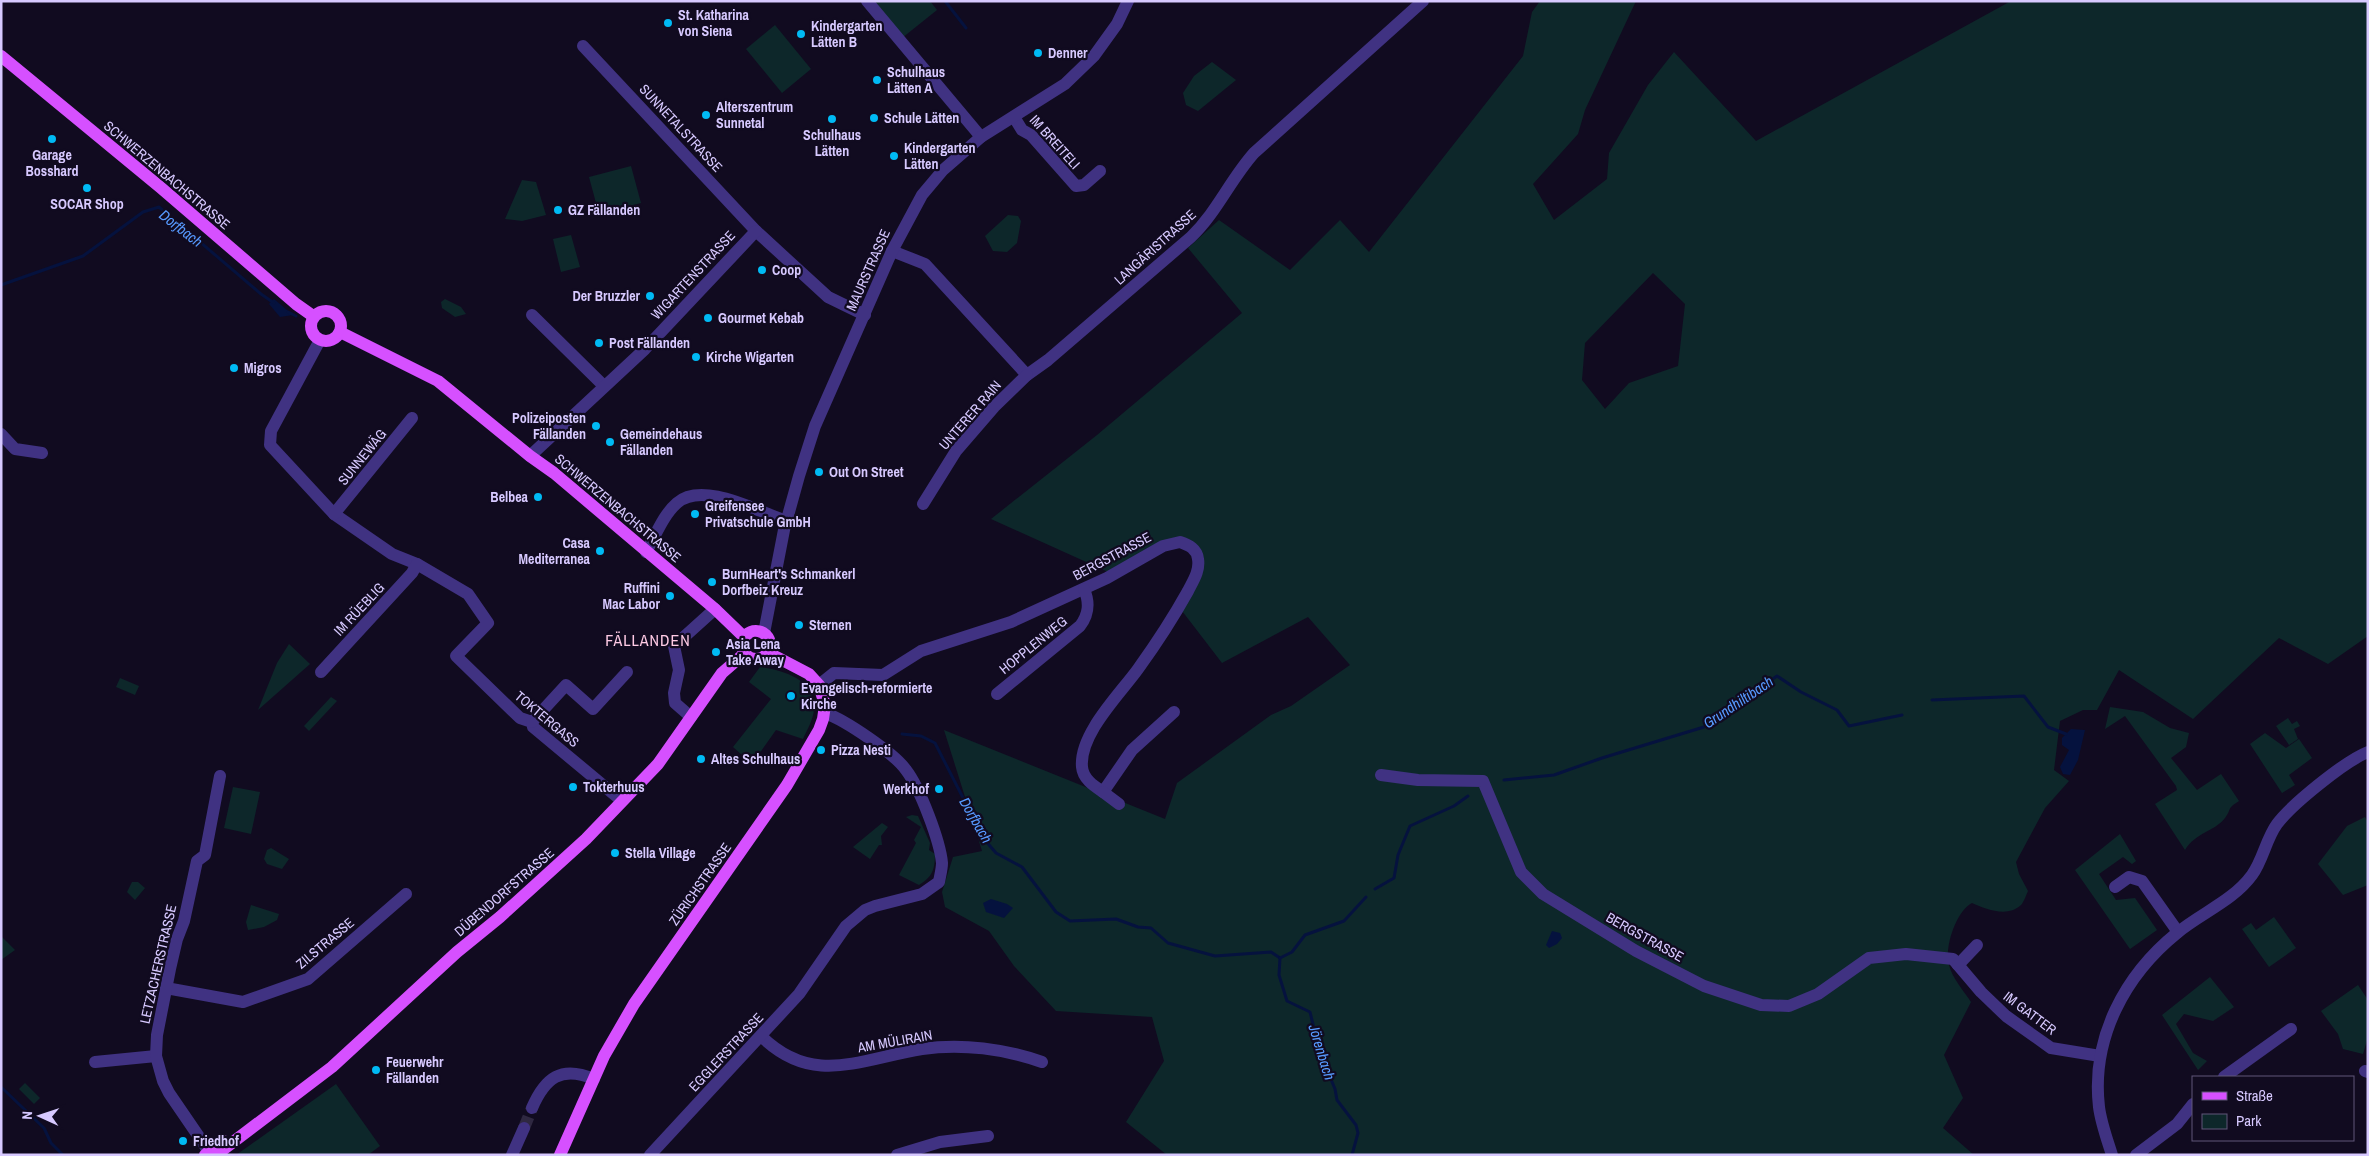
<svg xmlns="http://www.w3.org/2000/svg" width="2369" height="1156" font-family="'Archivo Narrow',sans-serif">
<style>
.green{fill:#0d272a;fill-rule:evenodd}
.water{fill:#05123e}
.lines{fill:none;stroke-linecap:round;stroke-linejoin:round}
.stream{stroke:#05123e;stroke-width:3}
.minor-tunnel{stroke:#2f2841;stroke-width:12;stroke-dasharray:12 6;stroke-linecap:butt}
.minor{stroke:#403282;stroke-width:12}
.major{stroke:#d650ff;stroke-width:12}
.poi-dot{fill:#00baf4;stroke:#110b20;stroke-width:2}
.labels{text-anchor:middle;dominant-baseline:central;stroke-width:4.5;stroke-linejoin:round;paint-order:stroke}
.poi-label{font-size:14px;font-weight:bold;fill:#d7c9ff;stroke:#110b20;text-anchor:start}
.street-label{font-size:14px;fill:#d7c9ff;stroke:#110b20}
.water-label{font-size:15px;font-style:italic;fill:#579aff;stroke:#110b20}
.quarter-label{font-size:16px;letter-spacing:1px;fill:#ffcbe5;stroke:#110b20}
</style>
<rect width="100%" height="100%" fill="#110b20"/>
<!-- green -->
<g class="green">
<path d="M 872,1 L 930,1 L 937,10 L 902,38 Z"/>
<path d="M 1540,1 L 1636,1 L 1585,110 L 1578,134 L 1533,184 L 1554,220 L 1607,179 L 1609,153 L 1648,85 L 1674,52 L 1756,141 L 2011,1 L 2368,1 L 2368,636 L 2328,664 L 2279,638 L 2193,719 L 2119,670 L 2097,710 L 2083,710 L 2060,721 L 2054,770 L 2069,781 L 2045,808 L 2016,862 L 2019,874 L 2028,891 C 2026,895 2024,902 2021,905 C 2007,918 1986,909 1972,903 C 1956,911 1944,948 1949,965 C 1952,978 1964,991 1971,1002 L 1944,1055 L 1963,1098 L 1943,1128 L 1974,1155 L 1167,1155 L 1126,1122 L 1164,1061 L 1152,1017 L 1056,1011 L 1014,966 L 989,931 L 945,907 L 942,892 L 953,857 L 982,851 L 944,730 L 1165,819 L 1177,783 L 1271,715 L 1291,706 L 1350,665 L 1308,617 L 1222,663 L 1179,607 L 1197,573 L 1194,549 L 1170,547 L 1115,575 L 991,519 L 1097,435 L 1242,313 L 1188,248 L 1219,220 L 1290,270 L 1340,220 L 1369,252 L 1523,56 L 1532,12 ZM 1653,273 L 1685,304 L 1678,366 L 1629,383 L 1605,409 L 1582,380 L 1585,343 Z"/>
<path d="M 775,25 L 811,69 L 782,93 L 746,49 Z"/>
<path d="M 1212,62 L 1236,80 L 1198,111 L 1186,105 L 1183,93 L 1194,76 Z"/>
<path d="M 631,166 L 641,203 L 599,214 L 589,177 Z"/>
<path d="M 522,180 L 536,182 L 546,215 L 522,221 L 505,219 Z"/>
<path d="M 1008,215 L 1018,216 L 1021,221 L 1017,243 L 1007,252 L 993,251 L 985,236 Z"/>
<path d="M 571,235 L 580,267 L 561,272 L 553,239 Z"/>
<path d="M 445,299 L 461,307 L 466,314 L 455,317 L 442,308 L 441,302 Z"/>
<path d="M 289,644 L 310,664 L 258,710 L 277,663 Z"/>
<path d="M 760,667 C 783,670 817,680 814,710 C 813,720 807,730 803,739 L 776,730 L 752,764 L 733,747 L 771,699 L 749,682 Z"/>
<path d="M 120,678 L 139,686 L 135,695 L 116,687 Z"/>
<path d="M 331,697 L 337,701 L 309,731 L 304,726 Z"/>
<path d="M 2110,707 L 2143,712 L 2170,728 L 2189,733 L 2186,747 L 2171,758 L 2197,790 L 2221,774 L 2239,801 C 2226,809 2232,809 2225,818 C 2214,832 2196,832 2185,850 L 2155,804 L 2177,790 L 2176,786 L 2125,716 L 2105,729 Z"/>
<path d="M 2288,718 L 2292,724 L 2297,721 L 2300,726 L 2294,729 L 2298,739 L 2289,745 L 2276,726 Z"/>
<path d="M 2265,733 L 2286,748 L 2299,739 L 2312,758 L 2289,775 L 2295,785 L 2282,793 L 2250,744 Z"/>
<path d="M 233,787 L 260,792 L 251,834 L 224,828 Z"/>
<path d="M 912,815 L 918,816 L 930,843 L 929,850 L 935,854 C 935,870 932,877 919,885 L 899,875 L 916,843 L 914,840 L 921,827 L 906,817 Z"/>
<path d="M 2365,817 L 2368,822 L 2368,885 L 2343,895 L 2318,864 L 2347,826 Z"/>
<path d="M 882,823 L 888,827 L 881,836 L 882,845 L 879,845 L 870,859 L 853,847 Z"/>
<path d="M 2120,834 L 2136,861 L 2132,864 L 2123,857 L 2099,874 L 2116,900 L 2135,898 L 2157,930 L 2130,949 L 2075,870 Z"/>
<path d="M 271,848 L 289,859 L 282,869 L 267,864 L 264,859 L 267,850 Z"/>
<path d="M 132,882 L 138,882 L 145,888 L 135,900 L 127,892 Z"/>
<path d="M 251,905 L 279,914 L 277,920 L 264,927 L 248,930 L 246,922 Z"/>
<path d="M 2274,917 L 2296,948 L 2269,967 L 2242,929 L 2251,923 L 2256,930 Z"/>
<path d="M 1,936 L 15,950 L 1,960 Z"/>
<path d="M 2210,977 L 2234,1007 L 2213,1021 L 2184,1014 L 2176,1024 L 2193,1053 L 2207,1061 L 2198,1070 L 2162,1015 Z"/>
<path d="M 2358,985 L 2368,1000 L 2368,1037 L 2363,1054 L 2343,1049 L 2338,1034 L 2321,1011 Z"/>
<path d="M 25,1083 L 40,1098 L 34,1104 L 19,1089 Z"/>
<path d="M 336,1084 L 380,1146 L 368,1155 L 236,1155 Z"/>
</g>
<!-- water -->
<g class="water">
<path d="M 274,299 L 293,315 L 280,317 L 269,304 Z"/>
<path d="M 2071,729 L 2085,730 L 2078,760 L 2070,775 L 2063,774 L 2060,767 L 2069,750 L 2062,745 L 2062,738 Z"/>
<path d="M 991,899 L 1007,904 L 1013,908 L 1004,918 L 986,912 L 983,903 Z"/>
<path d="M 1552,931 L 1560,933 L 1562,938 L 1557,944 L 1549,948 L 1546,945 Z"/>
</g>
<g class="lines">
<!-- stream -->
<g class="stream">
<path d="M 945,1 L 966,28"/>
<path d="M 1,285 L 83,256 L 143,212 L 159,207 L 261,294 L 274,303"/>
<path d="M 288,312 L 296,316"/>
<path d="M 1932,700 L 2024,696 L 2048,727 L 2066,734"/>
<path d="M 902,734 L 921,736 L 935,743 L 984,839 L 996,853 L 1022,867 L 1056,912 L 1070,921 L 1116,919 L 1138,927 L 1151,928 L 1168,943 L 1215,956 L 1271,952 L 1280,958"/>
<path d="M 1504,780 L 1554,775 L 1602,758 L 1704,727 L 1777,676 L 1801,692 L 1837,710 L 1849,726 L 1902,715"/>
<path d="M 1375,889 L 1394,878 L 1398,855 L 1410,826 L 1454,806 L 1468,796"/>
<path d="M 1280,958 L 1279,975 L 1287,1001 L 1310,1012 L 1320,1053 L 1335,1089 L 1337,1100 L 1356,1125 L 1358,1133 L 1352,1155"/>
<path d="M 1280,958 L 1292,952 L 1305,935 L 1344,921 L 1366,897"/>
<path d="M 1,1087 L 44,1128 L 51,1143 L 63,1155"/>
</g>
<!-- minor-tunnel -->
<path class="minor-tunnel" d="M 524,1128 L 532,1108"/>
<!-- minor -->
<g class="minor">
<path d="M 867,1 L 981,137"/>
<path d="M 583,46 L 756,231 L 828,297 L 865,315"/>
<path d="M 1014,117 L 1022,130 L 1031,135 L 1076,186 L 1084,185 L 1100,171"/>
<path d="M 892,251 L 925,264 L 1027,375 L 1048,360 L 1191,237 C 1217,212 1230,180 1254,153 L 1423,1"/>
<path d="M 532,315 L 604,386"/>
<path d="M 320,340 L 271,431 L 270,445 L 334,514 L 392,554 L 417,564 L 468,594 L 488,623 L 456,656 L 520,718 L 532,722 L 533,727 L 622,801"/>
<path d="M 1,434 L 15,449 L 42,453"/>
<path d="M 530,456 L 645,349 L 756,231"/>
<path d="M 923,504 L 956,451 L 994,407 L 1027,375"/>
<path d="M 334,514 L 412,418"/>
<path d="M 646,552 C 655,537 663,515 677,503 C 703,480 760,513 787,521"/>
<path d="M 764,633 L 784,530 L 799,476 L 815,426 L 892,251 L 922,195 L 943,170 L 981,137 L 1065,84 L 1094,56 L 1117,24 L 1128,1"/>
<path d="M 321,672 L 412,573 L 417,564"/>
<path d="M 819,685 L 834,673 L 883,675 L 921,651 L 1011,622 L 1107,578 L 1163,546 L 1180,542 C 1189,545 1197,549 1198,559 C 1200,571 1193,581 1188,591 C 1173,618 1156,644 1138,669 C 1120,694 1079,734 1082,767 C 1083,779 1094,786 1103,792 L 1132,750 L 1174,712"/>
<path d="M 997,694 L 1080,626 C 1089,614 1090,603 1084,589"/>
<path d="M 691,717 L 675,703 L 674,693 L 679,670 L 674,646 L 715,609"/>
<path d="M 532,722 L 566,685 L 593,709 L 627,672"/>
<path d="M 1381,775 L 1418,780 L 1483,781 L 1521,872 L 1543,894 L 1636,951 L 1704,986 L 1761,1005 L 1789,1006 L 1818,994 L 1869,958 L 1906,954 L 1953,959 L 1981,992 L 2006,1016 L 2051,1048 L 2100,1056"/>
<path d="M 1103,792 L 1119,804"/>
<path d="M 2115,887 L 2129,877 L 2142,881 L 2178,932"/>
<path d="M 1958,965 L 1977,945"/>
<path d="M 166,988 L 243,1002 L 308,979 L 406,894"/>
<path d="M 761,1036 C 813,1087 860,1059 922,1049 C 962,1043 1005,1049 1042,1062"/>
<path d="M 95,1062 L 156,1056"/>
<path d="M 2365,1071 L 2368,1072"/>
<path d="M 2224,1077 L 2291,1029"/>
<path d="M 532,1108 C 545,1078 561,1065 594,1079"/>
<path d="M 208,1150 L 169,1093 L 163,1081 L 156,1056 L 157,1035 L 170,969 L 177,939 L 184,921 L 197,861 L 205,855 L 220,776"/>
<path d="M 512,1155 L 524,1128"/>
<path d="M 650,1155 L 799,994 L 846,926 L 865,910 L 875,906 L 922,894 L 939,882 C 940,876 942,869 942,863 C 940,841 920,788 906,770 C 894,753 845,720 825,713"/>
<path d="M 897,1155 L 940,1142 L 988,1136"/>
<path d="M 2112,1155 C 2107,1139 2101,1123 2099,1107 C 2091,1038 2125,975 2177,933 C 2201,913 2233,901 2252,875 C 2263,860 2266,839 2277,824 C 2291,805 2345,761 2368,752"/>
<path d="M 2136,1155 L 2177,1124 L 2193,1104"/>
</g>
<!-- major -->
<g class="major">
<path d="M 1,56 L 160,187 L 296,304 L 313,316"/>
<circle cx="326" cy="326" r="15"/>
<path d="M 340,332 L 438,381 L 530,456 L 554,473 L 715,609 L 744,637"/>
<circle cx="756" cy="645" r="14"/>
<path d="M 205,1155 L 222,1140"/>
<path d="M 216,1155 L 332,1067 L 457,952 L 500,917 L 586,839 L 658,764 L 722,673 L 745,653"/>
<path d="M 560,1155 L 604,1056 L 634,1004 L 787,785 L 819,730 L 823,719 L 825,705 L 819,685 L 809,674 L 767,652"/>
</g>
</g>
<!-- markers -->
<g class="poi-dot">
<circle cx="668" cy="23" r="5"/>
<circle cx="801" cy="34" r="5"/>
<circle cx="1038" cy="53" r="5"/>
<circle cx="877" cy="80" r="5"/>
<circle cx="706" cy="115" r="5"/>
<circle cx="874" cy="118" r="5"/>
<circle cx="832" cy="119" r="5"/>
<circle cx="52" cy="139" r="5"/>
<circle cx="894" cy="156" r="5"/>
<circle cx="87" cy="188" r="5"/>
<circle cx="558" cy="210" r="5"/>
<circle cx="762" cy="270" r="5"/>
<circle cx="650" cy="296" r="5"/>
<circle cx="708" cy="318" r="5"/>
<circle cx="599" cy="343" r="5"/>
<circle cx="696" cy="357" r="5"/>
<circle cx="234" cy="368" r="5"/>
<circle cx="596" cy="426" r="5"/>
<circle cx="610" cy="442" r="5"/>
<circle cx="819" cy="472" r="5"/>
<circle cx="538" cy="497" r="5"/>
<circle cx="695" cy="514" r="5"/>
<circle cx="600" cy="551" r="5"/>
<circle cx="712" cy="582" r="5"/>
<circle cx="670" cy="596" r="5"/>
<circle cx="799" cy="625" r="5"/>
<circle cx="716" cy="652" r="5"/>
<circle cx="791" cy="696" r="5"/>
<circle cx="821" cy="750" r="5"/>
<circle cx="701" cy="759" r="5"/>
<circle cx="573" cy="787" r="5"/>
<circle cx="939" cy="789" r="5"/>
<circle cx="615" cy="853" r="5"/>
<circle cx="376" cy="1070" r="5"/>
<circle cx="183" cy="1141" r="5"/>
</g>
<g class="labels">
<!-- poi labels -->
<g class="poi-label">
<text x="678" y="15">St. Katharina<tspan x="678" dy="16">von Siena</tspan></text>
<text x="811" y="26">Kindergarten<tspan x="811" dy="16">Lätten B</tspan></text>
<text x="1048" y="53">Denner</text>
<text x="887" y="72">Schulhaus<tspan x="887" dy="16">Lätten A</tspan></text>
<text x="716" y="107">Alterszentrum<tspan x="716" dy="16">Sunnetal</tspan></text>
<text x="884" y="118">Schule Lätten</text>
<text x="832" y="135" text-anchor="middle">Schulhaus<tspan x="832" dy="16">Lätten</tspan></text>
<text x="904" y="148">Kindergarten<tspan x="904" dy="16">Lätten</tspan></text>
<text x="52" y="155" text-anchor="middle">Garage<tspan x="52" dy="16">Bosshard</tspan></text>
<text x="87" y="204" text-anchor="middle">SOCAR Shop</text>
<text x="568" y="210">GZ Fällanden</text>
<text x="772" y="270">Coop</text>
<text x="640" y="296" text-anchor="end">Der Bruzzler</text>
<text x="718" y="318">Gourmet Kebab</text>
<text x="609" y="343">Post Fällanden</text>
<text x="706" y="357">Kirche Wigarten</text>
<text x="244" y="368">Migros</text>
<text x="586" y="418" text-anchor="end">Polizeiposten<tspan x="586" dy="16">Fällanden</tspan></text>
<text x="620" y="434">Gemeindehaus<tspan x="620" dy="16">Fällanden</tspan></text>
<text x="829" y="472">Out On Street</text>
<text x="528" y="497" text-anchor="end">Belbea</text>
<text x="705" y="506">Greifensee<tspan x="705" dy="16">Privatschule GmbH</tspan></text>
<text x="590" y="543" text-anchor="end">Casa<tspan x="590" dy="16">Mediterranea</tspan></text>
<text x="722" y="574">BurnHeart's Schmankerl<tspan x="722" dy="16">Dorfbeiz Kreuz</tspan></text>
<text x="660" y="588" text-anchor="end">Ruffini<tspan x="660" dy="16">Mac Labor</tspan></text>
<text x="809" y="625">Sternen</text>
<text x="726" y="644">Asia Lena<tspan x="726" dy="16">Take Away</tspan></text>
<text x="801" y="688">Evangelisch-reformierte<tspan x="801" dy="16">Kirche</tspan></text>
<text x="831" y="750">Pizza Nesti</text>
<text x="711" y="759">Altes Schulhaus</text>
<text x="583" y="787">Tokterhuus</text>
<text x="929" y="789" text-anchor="end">Werkhof</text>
<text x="625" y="853">Stella Village</text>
<text x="386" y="1062">Feuerwehr<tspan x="386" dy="16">Fällanden</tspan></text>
<text x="193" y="1141">Friedhof</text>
</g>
<!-- street labels -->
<g class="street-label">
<text transform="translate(681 128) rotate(47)">SUNNETALSTRASSE</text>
<text transform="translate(1055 142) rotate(48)">IM BREITELI</text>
<text transform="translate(167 175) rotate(40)">SCHWERZENBACHSTRASSE</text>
<text transform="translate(1155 247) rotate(-42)">LANGÄRISTRASSE</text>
<text transform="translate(868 270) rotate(-66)">MAURSTRASSE</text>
<text transform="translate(693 275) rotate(-47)">WIGARTENSTRASSE</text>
<text transform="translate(970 415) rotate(-49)">UNTERER RAIN</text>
<text transform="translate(362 457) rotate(-51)">SUNNEWÄG</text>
<text transform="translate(618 508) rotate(40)">SCHWERZENBACHSTRASSE</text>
<text transform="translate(1112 556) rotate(-28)">BERGSTRASSE</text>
<text transform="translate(359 609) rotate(-47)">IM RÜEBLIG</text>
<text transform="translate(1033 645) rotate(-39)">HOPPLENWEG</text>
<text transform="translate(547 719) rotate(40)">TOKTERGASS</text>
<text transform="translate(700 884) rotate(-55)">ZÜRICHSTRASSE</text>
<text transform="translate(504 892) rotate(-41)">DÜBENDORFSTRASSE</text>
<text transform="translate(1645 937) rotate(29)">BERGSTRASSE</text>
<text transform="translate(325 943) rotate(-40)">ZILSTRASSE</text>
<text transform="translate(158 964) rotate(-77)">LETZACHERSTRASSE</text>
<text transform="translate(2030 1013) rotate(37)">IM GATTER</text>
<text transform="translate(895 1041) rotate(-10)">AM MÜLIRAIN</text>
<text transform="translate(726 1052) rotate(-47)">EGGLERSTRASSE</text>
</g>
<!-- water labels -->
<g class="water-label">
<text transform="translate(181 228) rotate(38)">Dorfbach</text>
<text transform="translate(1738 702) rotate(-34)">Grundhiltibach</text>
<text transform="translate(976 820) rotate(60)">Dorfbach</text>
<text transform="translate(1322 1052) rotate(73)">Jörenbach</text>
</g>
<!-- quarter labels -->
<g class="quarter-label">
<text x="648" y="640">FÄLLANDEN</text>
</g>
</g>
<!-- border -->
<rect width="2369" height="1156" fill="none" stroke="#d7c9ff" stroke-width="5"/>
<!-- legend -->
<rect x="2192" y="1076" width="162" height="65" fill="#110b20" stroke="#605779"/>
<rect x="2202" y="1092" width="25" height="8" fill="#d650ff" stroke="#605779"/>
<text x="2236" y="1101" font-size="15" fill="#d7c9ff">Straße</text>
<rect x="2202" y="1114" width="25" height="15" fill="#0d272a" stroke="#605779"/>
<text x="2236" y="1126" font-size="15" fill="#d7c9ff">Park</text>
<!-- north arrow -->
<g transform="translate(40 1116) rotate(273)" stroke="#110b20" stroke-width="4" paint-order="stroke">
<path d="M0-4L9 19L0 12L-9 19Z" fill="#d7c9ff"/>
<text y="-8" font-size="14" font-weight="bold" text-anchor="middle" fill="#d7c9ff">N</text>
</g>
</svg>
